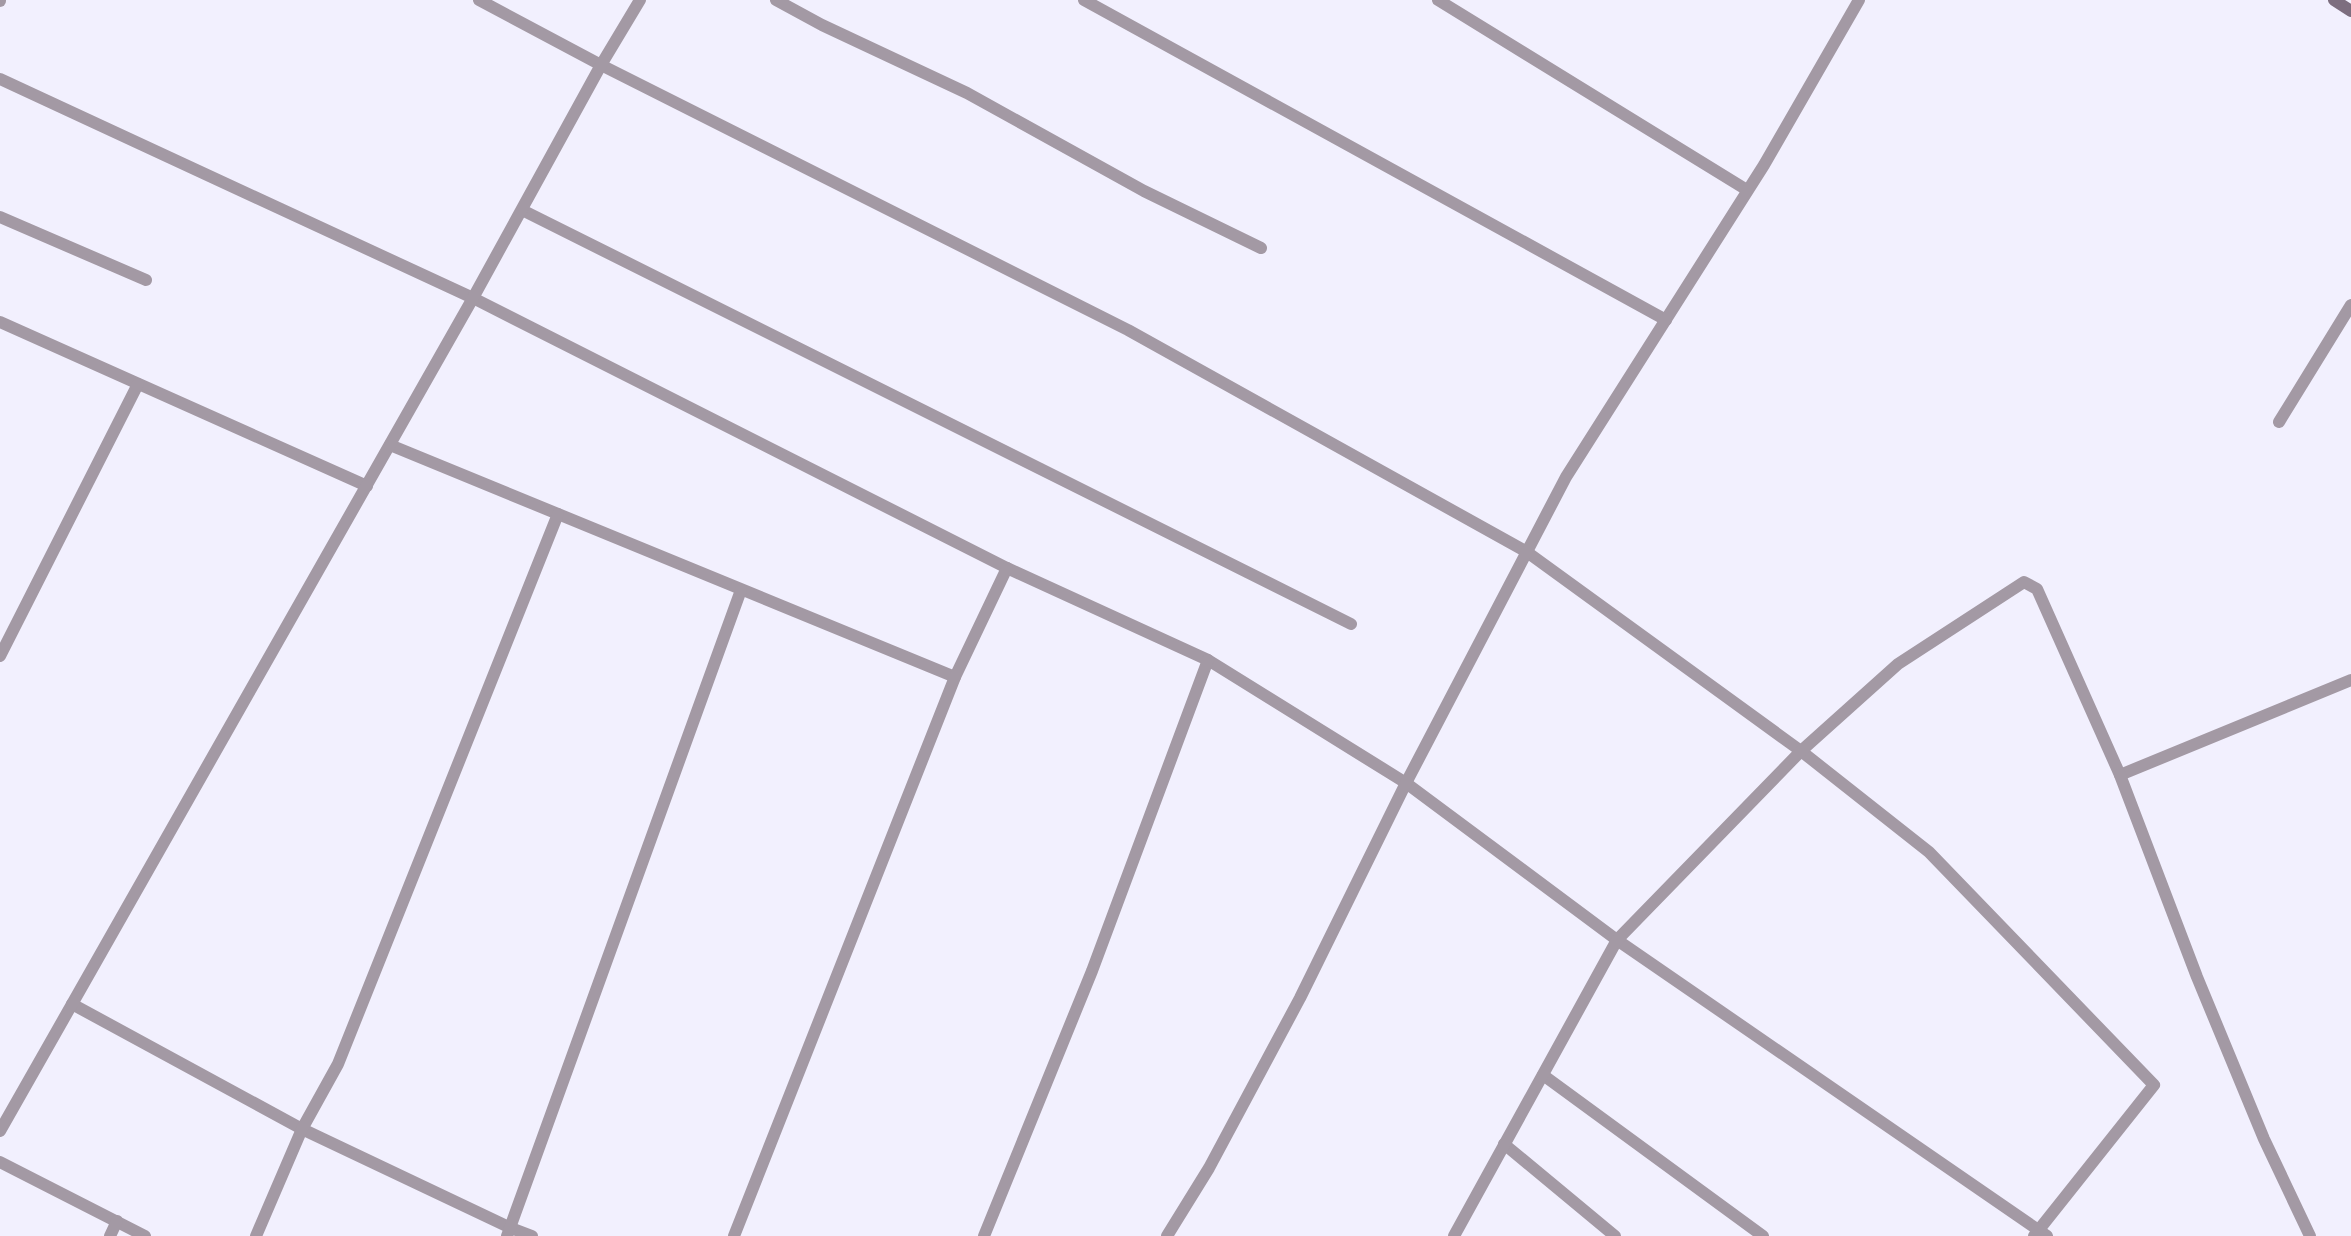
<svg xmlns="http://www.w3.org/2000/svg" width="2351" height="1236" font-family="'Alegreya Sans',sans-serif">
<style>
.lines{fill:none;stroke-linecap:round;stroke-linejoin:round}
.street{stroke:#a399a4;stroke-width:12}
.secondary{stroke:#7d6e7f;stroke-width:12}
</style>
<rect width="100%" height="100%" fill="#f2f0fe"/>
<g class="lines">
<!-- street -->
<g class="street">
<path d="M 479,0 L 601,65 L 1128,330 L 1527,552 L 1801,751 L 1929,852 L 2154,1085 L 2034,1236"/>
<path d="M 776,0 L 822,25 L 967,93 L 1144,191 L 1261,248"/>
<path d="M 1084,0 L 1666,320"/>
<path d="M 1438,0 L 1747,190"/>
<path d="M 0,1 L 0,0"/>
<path d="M 0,79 L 473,298 L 1007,568 L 1208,660 L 1406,783 L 1617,940 L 2047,1236"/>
<path d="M 522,210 L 1351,624"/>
<path d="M 0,217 L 146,280"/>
<path d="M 0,322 L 367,486"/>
<path d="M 2279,422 L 2351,305"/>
<path d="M 390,445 L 955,677"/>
<path d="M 0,656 L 138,384"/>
<path d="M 2120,775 L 2351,680"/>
<path d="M 72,1004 L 302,1129 L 511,1228 L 532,1236"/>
<path d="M 1543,1075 L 1763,1236"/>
<path d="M 0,1131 L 473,298 L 601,65 L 640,0"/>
<path d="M 1504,1144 L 1615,1236"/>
<path d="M 0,1162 L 145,1236"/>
<path d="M 110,1236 L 117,1221"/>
<path d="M 256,1236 L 302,1129 L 338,1064 L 558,514"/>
<path d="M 507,1236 L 741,590"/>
<path d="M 734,1236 L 955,677 L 1007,568"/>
<path d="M 984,1236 L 1092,971 L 1208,660"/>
<path d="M 1167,1236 L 1209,1168 L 1300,998 L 1406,783 L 1566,477 L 1764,165 L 1859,0"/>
<path d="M 1454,1236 L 1617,940 L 1801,751 L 1898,664 L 2024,582 L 2037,589 L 2120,775 L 2197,977 L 2264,1139 L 2310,1236"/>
</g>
<!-- secondary -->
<path class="secondary" d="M 2334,0 L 2351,11"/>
</g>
</svg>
